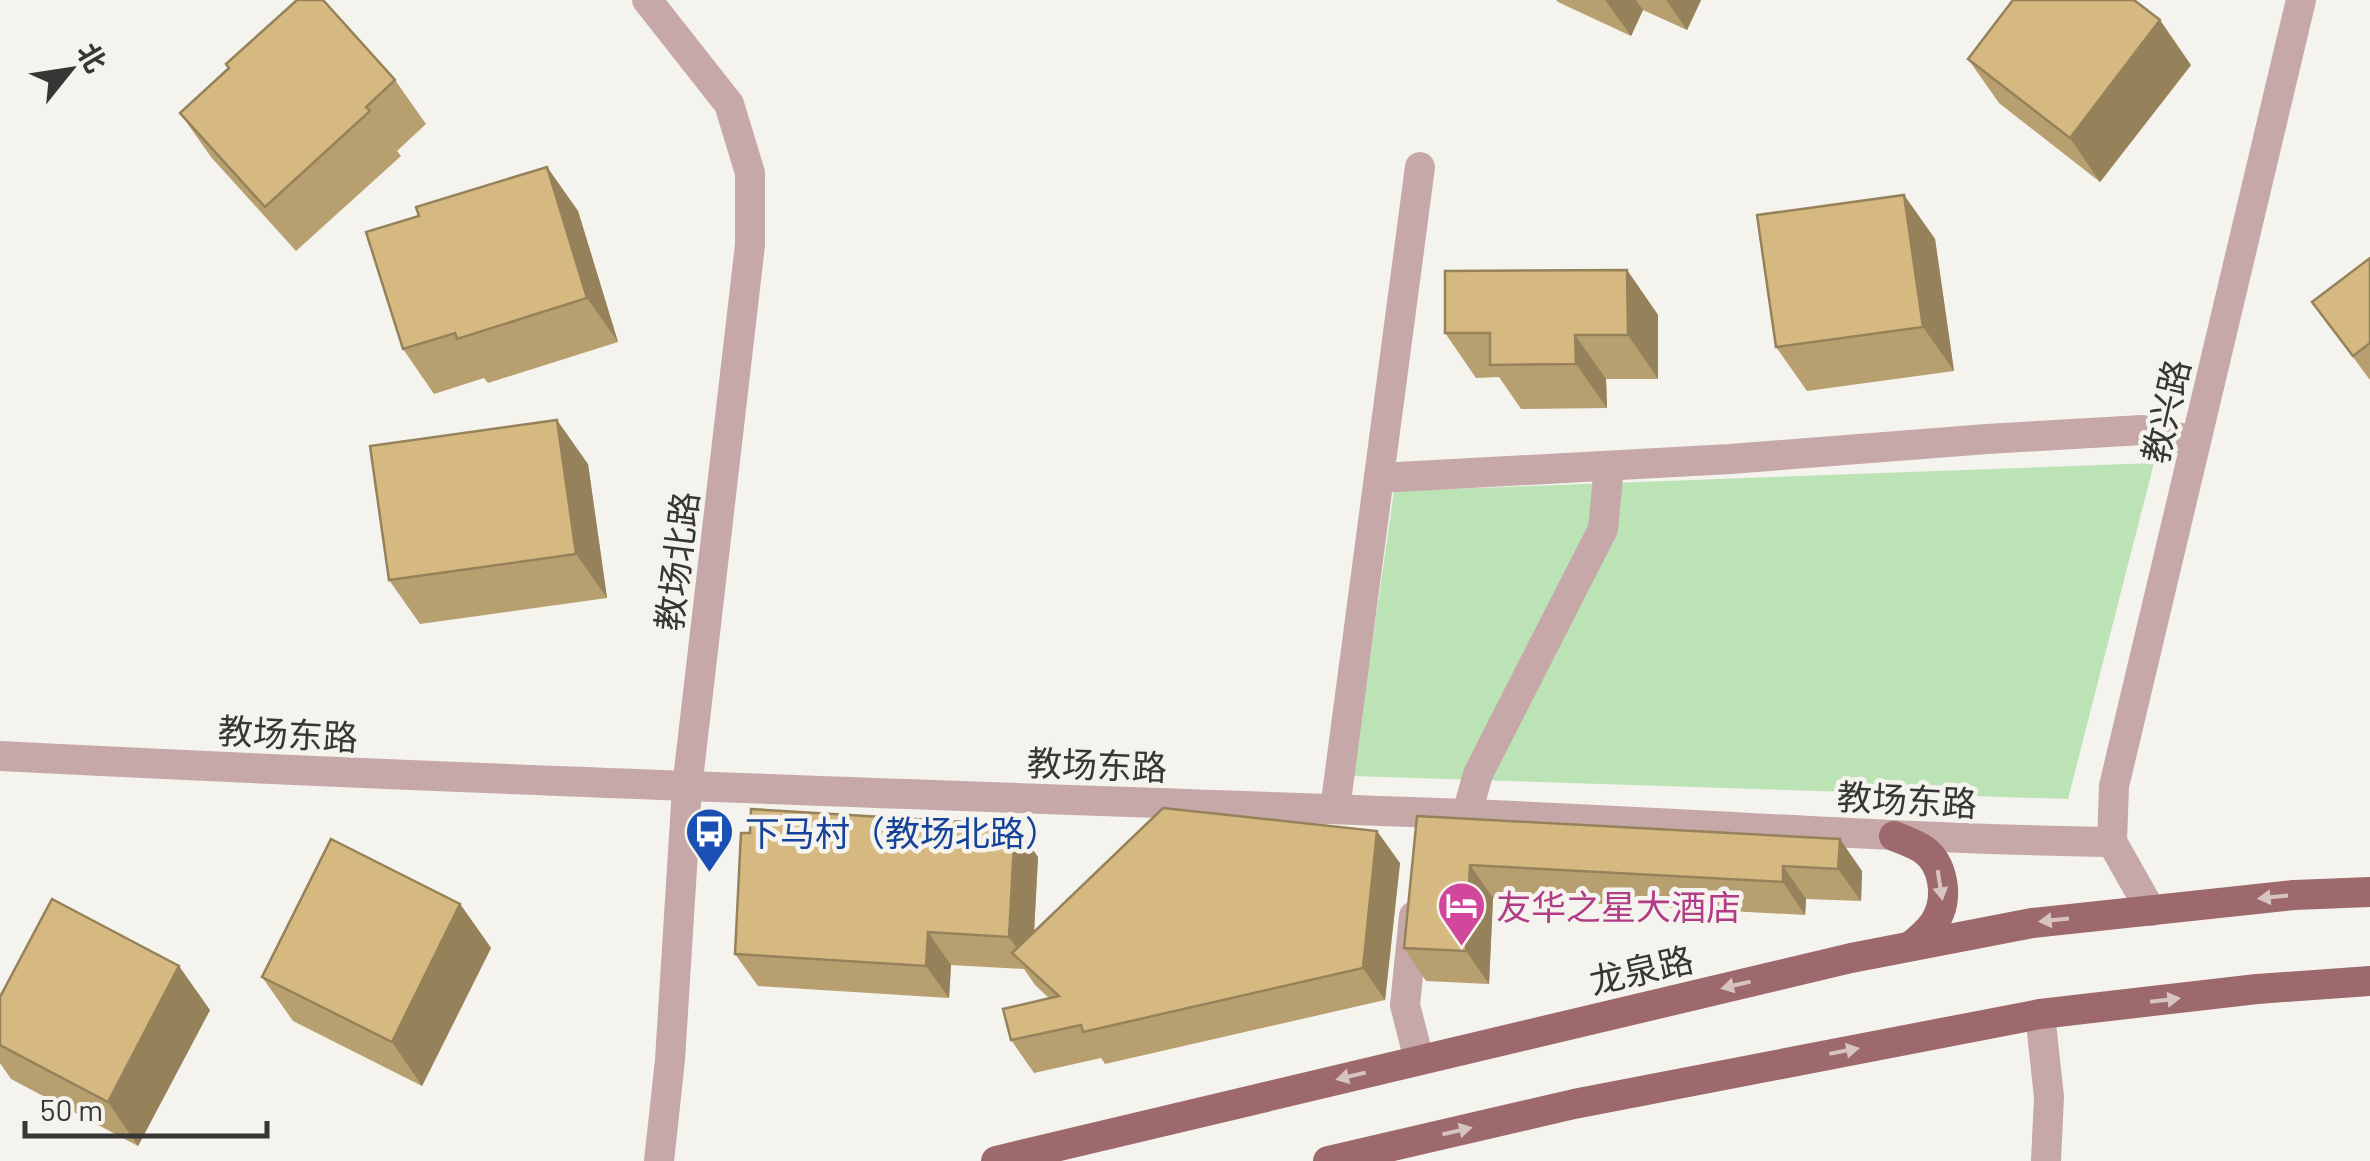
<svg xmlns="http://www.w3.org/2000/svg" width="2370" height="1161" font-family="Barlow,'Noto Sans SC',sans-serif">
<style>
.green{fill:#bce3b6}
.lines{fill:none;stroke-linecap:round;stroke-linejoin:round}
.minor{stroke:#c7a8a9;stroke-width:30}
.major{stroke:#9e696c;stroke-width:30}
.wall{fill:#b89f6f}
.shaded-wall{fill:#96825a}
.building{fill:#d6b981;stroke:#96825a;stroke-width:2.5}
.oneway{fill:#d7c3c0}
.labels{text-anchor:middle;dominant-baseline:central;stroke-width:9;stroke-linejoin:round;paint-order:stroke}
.street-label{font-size:35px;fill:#373634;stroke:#f5f3ed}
.transit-label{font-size:35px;fill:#164399;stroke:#f5f3ed;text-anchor:start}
.hotel-label{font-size:35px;fill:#b23c85;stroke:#f5f3ed;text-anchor:start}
</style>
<rect width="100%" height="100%" fill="#f5f3ed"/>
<!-- green -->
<path class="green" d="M 2154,463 L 2068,799 L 1353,776 L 1394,491 Z"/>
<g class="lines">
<!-- minor -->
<g class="minor">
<path d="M 647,0 L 729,104 L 750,173 L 750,245 L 687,788 L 670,1060 L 659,1161"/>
<path d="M 1379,478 L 1730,459 L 1987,439 L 2142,430 L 2196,441"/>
<path d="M 0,756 C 488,781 976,796 1465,814 C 1681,822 1896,839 2112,842"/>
<path d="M 1335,809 L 1420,167"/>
<path d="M 1467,814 L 1478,774 L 1603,529 L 1609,466"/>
<path d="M 2112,842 L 2114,786 L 2301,0"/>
<path d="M 2112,842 L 2151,911"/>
<path d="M 1414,916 L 1405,1005 L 1419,1060"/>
<path d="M 2040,1014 L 2049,1097 L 2046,1161"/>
</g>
<!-- major -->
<g class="major">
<path d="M 1894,836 C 1904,840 1916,844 1924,850 C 1943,864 1948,895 1938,916 C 1933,929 1921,937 1911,946"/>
<path d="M 996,1161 L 1851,958 L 2032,923 L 2294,895 L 2370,892"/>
<path d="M 1328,1161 L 1574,1104 L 2040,1014 L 2257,989 L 2370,981"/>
</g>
</g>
<!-- wall -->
<g class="wall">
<path d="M 1556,0 L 1701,0 L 1687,30 L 1643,10 L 1631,36 L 1558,2 Z"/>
<path d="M 1968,59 L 2191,65 L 2100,182 L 1999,103 Z"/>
<path d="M 395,80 L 426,124 L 397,151 L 401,156 L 296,251 L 211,157 L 180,113 Z"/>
<path d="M 547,167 L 578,211 L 618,342 L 488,383 L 484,378 L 434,394 L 403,349 L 419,216 Z"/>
<path d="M 1904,195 L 1935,239 L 1954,371 L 1807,391 L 1776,347 Z"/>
<path d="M 2370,258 L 2370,380 L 2312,302 Z"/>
<path d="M 1627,270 L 1658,315 L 1658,379 L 1606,379 L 1607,408 L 1521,409 L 1499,377 L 1476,378 L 1445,333 Z"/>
<path d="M 588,464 L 607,598 L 420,624 L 389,580 Z"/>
<path d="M 1417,816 L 1862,871 L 1861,901 L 1806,899 L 1805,915 L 1493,898 L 1489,984 L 1426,981 L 1404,948 Z"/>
<path d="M 1015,825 L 1038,857 L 1034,932 L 1400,863 L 1385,1000 L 1105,1064 L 1101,1058 L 1034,1073 L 1011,1040 L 1049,998 L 1035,985 L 1024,969 L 951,965 L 949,998 L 758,986 L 735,954 Z"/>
<path d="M 460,904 L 491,948 L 422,1086 L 293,1021 L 262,977 Z"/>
<path d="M 0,997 L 210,1010 L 138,1146 L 11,1079 L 0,1063 Z"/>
</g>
<!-- shaded-wall -->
<g class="shaded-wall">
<path d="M 1605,0 L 1636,0 L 1643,10 L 1631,36 Z"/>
<path d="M 1666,0 L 1701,0 L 1687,30 Z"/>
<path d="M 2160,20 L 2191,65 L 2100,182 L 2070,138 Z"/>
<path d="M 547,167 L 578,211 L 618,342 L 587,298 Z"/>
<path d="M 1904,195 L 1935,239 L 1954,371 L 1923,327 Z"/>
<path d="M 1627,270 L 1658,315 L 1658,379 L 1628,335 Z"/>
<path d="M 1575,335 L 1606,379 L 1607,408 L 1576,364 Z"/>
<path d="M 557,420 L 588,464 L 607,598 L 576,554 Z"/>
<path d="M 1015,825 L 1038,857 L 1032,970 L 1009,937 Z"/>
<path d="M 1377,831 L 1400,863 L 1385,1000 L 1363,968 Z"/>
<path d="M 1840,839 L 1862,871 L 1861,901 L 1838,869 Z"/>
<path d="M 1470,865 L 1493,898 L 1489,984 L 1466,951 Z"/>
<path d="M 1783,866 L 1806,899 L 1805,915 L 1783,882 Z"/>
<path d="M 460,904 L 491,948 L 422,1086 L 392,1042 Z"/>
<path d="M 928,932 L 951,965 L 949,998 L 926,966 Z"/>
<path d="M 179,966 L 210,1010 L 138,1146 L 108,1102 Z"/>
</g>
<!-- building -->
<g class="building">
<path d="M 297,0 L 323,0 L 395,80 L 366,107 L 370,111 L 265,207 L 180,113 L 229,68 L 226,64 Z"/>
<path d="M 2013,0 L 2134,0 L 2160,20 L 2070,138 L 1968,59 Z"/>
<path d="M 547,167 L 587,298 L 457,339 L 455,333 L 403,349 L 366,232 L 419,216 L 416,207 Z"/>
<path d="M 1904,195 L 1923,327 L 1776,347 L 1757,215 Z"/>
<path d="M 2370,258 L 2370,343 L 2353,356 L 2312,302 Z"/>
<path d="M 1627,270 L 1628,335 L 1575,335 L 1576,364 L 1490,365 L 1490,333 L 1445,333 L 1445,271 Z"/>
<path d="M 557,420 L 576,554 L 389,580 L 370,446 Z"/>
<path d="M 1163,808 L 1377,831 L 1363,968 L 1083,1032 L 1081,1025 L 1011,1040 L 1003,1009 L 1059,996 L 1012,953 Z"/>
<path d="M 751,809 L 1015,825 L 1009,937 L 928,932 L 926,966 L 735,954 L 741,833 L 750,833 Z"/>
<path d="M 1417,816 L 1840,839 L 1838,869 L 1783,866 L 1783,882 L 1470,865 L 1466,951 L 1404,948 Z"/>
<path d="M 331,839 L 460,904 L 392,1042 L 262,977 Z"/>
<path d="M 52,899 L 179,966 L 108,1102 L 0,1045 L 0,997 Z"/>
</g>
<!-- one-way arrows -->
<defs><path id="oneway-solid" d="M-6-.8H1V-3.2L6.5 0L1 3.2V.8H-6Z" transform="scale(2.5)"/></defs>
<g class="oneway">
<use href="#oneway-solid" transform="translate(1940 885) rotate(81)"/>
<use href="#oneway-solid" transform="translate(2273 897) rotate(174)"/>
<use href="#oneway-solid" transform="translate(2054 920) rotate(174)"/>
<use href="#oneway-solid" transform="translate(1736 985) rotate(167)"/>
<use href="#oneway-solid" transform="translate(2165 1000) rotate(-7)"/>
<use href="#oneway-solid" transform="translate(1844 1051) rotate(-11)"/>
<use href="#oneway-solid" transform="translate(1351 1076) rotate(167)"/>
<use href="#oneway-solid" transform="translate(1457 1131) rotate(-13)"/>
</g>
<!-- icons -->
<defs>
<symbol id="bus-pin" viewBox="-11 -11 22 30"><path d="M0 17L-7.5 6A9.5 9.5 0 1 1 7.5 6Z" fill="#1a4fb4" stroke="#f5f3ed"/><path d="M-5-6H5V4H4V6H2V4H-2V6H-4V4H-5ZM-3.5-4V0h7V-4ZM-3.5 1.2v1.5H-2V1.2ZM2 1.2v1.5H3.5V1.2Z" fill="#fff"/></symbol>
<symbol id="hotel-pin" viewBox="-11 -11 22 30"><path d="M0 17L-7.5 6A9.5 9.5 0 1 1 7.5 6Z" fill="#d1479c" stroke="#f5f3ed"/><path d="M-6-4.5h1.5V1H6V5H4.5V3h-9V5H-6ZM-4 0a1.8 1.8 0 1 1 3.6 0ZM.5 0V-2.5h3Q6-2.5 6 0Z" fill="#fff"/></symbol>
</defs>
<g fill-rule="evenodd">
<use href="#bus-pin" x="682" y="804" width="55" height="75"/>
<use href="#hotel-pin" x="1434" y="878" width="55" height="75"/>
</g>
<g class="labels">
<!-- street labels -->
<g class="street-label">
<text transform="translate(2165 411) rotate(-77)">教兴路</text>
<text transform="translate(676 561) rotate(-83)">教场北路</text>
<text transform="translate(288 733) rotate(3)">教场东路</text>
<text transform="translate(1097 764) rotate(2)">教场东路</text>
<text transform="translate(1907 799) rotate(3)">教场东路</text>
<text transform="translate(1641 969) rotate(-13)">龙泉路</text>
</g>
<!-- transit labels -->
<g class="transit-label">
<text x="745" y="832">下马村（教场北路）</text>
</g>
<!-- hotel labels -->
<g class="hotel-label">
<text x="1496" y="906">友华之星大酒店</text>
</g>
</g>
<!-- north arrow -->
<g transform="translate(70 70) rotate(60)" stroke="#f5f3ed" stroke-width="8" paint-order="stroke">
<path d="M0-8L18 38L0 25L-18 38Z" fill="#373634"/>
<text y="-15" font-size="28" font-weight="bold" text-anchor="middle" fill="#373634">北</text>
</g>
<!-- scale -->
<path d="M25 1121v15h242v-15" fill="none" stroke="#373634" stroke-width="5"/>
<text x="40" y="1121" font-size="30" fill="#373634" stroke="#f5f3ed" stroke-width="8" paint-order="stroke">50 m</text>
</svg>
